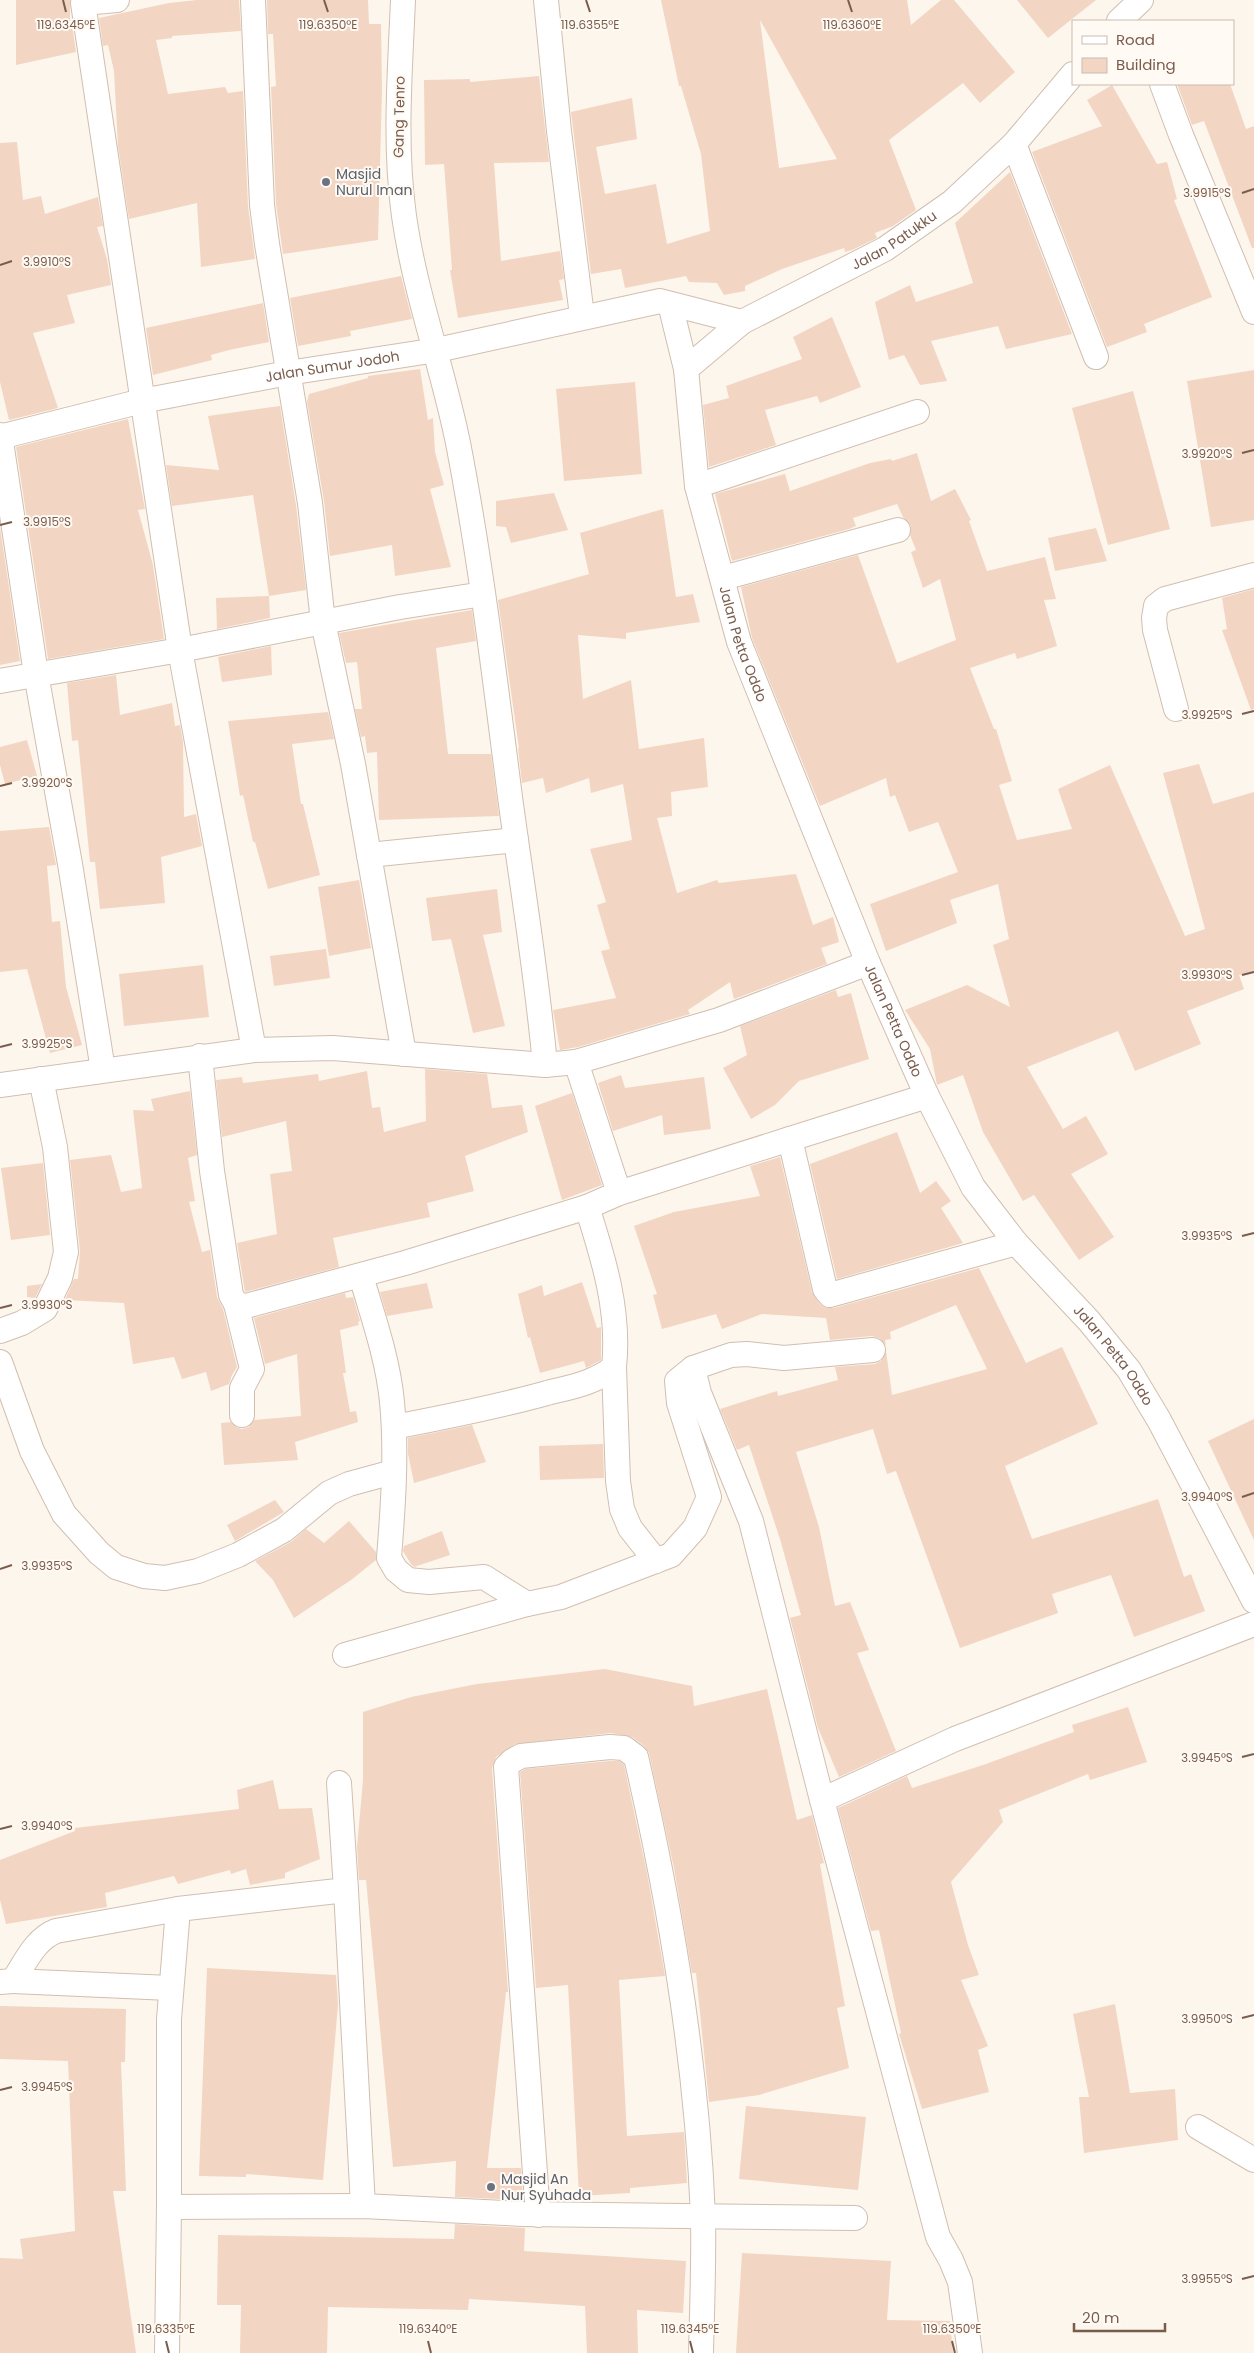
<svg xmlns="http://www.w3.org/2000/svg" width="1254" height="2353" font-family="Poppins,sans-serif">
<style>
.building{fill:#f3d5c3;fill-rule:evenodd}
.lines{fill:none;stroke-linecap:round;stroke-linejoin:round}
.street-casing{stroke:#d1beb0;stroke-width:26}
.street{stroke:#fff;stroke-width:24}
.ticks{fill:none;stroke:#7a5c4d;stroke-width:2}
.worship-dot{fill:#6b7280;stroke:#fffaf3;stroke-width:2}
.labels{text-anchor:middle;dominant-baseline:central;stroke-width:4;stroke-linejoin:round;paint-order:stroke}
.street-label{font-size:14px;fill:#7a5c4d;stroke:#fffaf3}
.worship-label{font-size:14px;fill:#5b616d;stroke:#fffaf3;text-anchor:start}
.ticks-label{font-size:12px;text-anchor:middle;fill:#7a5c4d;stroke:#fffaf3;stroke-width:4;stroke-linejoin:round;paint-order:stroke}
</style>
<rect width="100%" height="100%" fill="#fdf6ec"/>
<!-- building -->
<g class="building">
<path d="M 16,0 L 70,0 L 70,25 L 72,24 L 76,52 L 16,65 Z"/>
<path d="M 197,0 L 239,0 L 241,31 L 172,36 L 172,38 L 156,40 L 168,94 L 225,87 L 228,93 L 243,91 L 248,206 L 255,259 L 201,267 L 197,203 L 129,219 L 118,146 L 114,71 L 108,45 L 103,46 L 99,18 L 169,3 Z"/>
<path d="M 267,0 L 368,0 L 369,24 L 381,24 L 382,90 L 378,240 L 283,254 L 276,204 L 271,87 L 276,86 L 273,34 L 268,34 Z"/>
<path d="M 661,0 L 907,0 L 911,25 L 941,0 L 954,0 L 1015,72 L 980,103 L 963,83 L 889,140 L 916,210 L 893,226 L 875,233 L 877,238 L 852,250 L 845,252 L 844,248 L 782,269 L 745,286 L 745,291 L 724,295 L 717,283 L 689,282 L 686,276 L 625,288 L 621,269 L 591,274 L 571,112 L 632,98 L 637,139 L 596,147 L 605,194 L 656,184 L 667,244 L 710,231 L 701,154 L 681,86 L 679,86 ZM 760,20 L 837,159 L 779,168 Z"/>
<path d="M 1017,0 L 1096,0 L 1048,38 Z"/>
<path d="M 539,76 L 549,162 L 494,163 L 501,261 L 560,251 L 564,279 L 559,280 L 563,300 L 458,318 L 450,270 L 452,270 L 444,164 L 425,165 L 424,80 L 470,79 L 470,82 Z"/>
<path d="M 1177,84 L 1230,84 L 1246,129 L 1254,126 L 1254,248 L 1252,248 L 1204,121 L 1192,125 Z"/>
<path d="M 1112,85 L 1157,164 L 1167,162 L 1177,199 L 1174,200 L 1212,297 L 1144,324 L 1147,332 L 1107,347 L 1032,152 L 1102,126 L 1087,100 Z"/>
<path d="M 17,142 L 23,200 L 41,196 L 45,214 L 98,197 L 103,226 L 97,227 L 107,259 L 111,285 L 67,295 L 75,323 L 33,333 L 58,408 L 9,420 L 0,382 L 0,143 Z"/>
<path d="M 1010,172 L 1072,334 L 1006,349 L 998,326 L 931,341 L 947,381 L 920,385 L 904,355 L 889,360 L 875,302 L 910,285 L 916,302 L 973,283 L 955,223 Z"/>
<path d="M 401,276 L 412,319 L 350,331 L 351,336 L 298,346 L 290,298 Z"/>
<path d="M 263,303 L 269,342 L 229,350 L 211,355 L 212,360 L 153,375 L 146,328 Z"/>
<path d="M 832,317 L 861,387 L 820,403 L 817,396 L 765,410 L 776,445 L 709,467 L 703,405 L 729,398 L 726,386 L 802,359 L 793,337 Z"/>
<path d="M 420,369 L 428,420 L 433,418 L 435,452 L 444,485 L 430,489 L 451,567 L 395,576 L 392,545 L 330,556 L 324,501 L 307,402 L 309,394 L 368,378 L 368,376 Z"/>
<path d="M 1254,370 L 1254,520 L 1211,527 L 1187,381 Z"/>
<path d="M 635,382 L 642,474 L 564,481 L 556,389 Z"/>
<path d="M 1133,391 L 1170,529 L 1108,545 L 1072,408 Z"/>
<path d="M 280,406 L 296,505 L 306,590 L 269,596 L 253,495 L 172,506 L 166,465 L 219,470 L 208,416 Z"/>
<path d="M 128,419 L 145,509 L 138,510 L 153,565 L 164,639 L 48,659 L 16,447 Z"/>
<path d="M 917,453 L 931,501 L 955,489 L 971,520 L 969,521 L 987,571 L 1045,557 L 1056,599 L 1044,600 L 1057,646 L 1017,659 L 1015,653 L 970,668 L 994,729 L 996,729 L 1012,781 L 999,785 L 1017,840 L 1072,829 L 1058,789 L 1110,765 L 1185,936 L 1205,929 L 1163,773 L 1199,764 L 1213,804 L 1254,792 L 1254,973 L 1239,975 L 1244,989 L 1187,1011 L 1201,1044 L 1135,1071 L 1118,1031 L 1027,1067 L 1063,1129 L 1086,1116 L 1108,1154 L 1071,1174 L 1114,1237 L 1079,1260 L 1034,1195 L 1023,1201 L 983,1132 L 963,1075 L 937,1085 L 930,1049 L 905,1010 L 967,985 L 1010,1007 L 993,945 L 1009,939 L 998,884 L 950,900 L 957,923 L 886,951 L 870,904 L 958,872 L 938,822 L 909,832 L 895,795 L 890,797 L 886,778 L 820,806 L 752,638 L 741,587 L 858,555 L 897,663 L 956,640 L 940,579 L 923,588 L 911,552 L 916,550 L 910,535 L 911,526 L 903,517 L 897,504 L 853,518 L 856,526 L 849,529 L 732,561 L 715,494 L 785,474 L 790,491 L 870,463 L 891,459 L 892,461 Z"/>
<path d="M 554,493 L 568,530 L 511,543 L 506,527 L 496,526 L 496,501 Z"/>
<path d="M 663,509 L 676,597 L 693,594 L 700,622 L 626,633 L 626,639 L 578,635 L 583,699 L 631,680 L 639,749 L 704,738 L 708,787 L 671,792 L 672,816 L 657,818 L 677,893 L 717,880 L 719,883 L 796,874 L 813,925 L 833,917 L 839,942 L 821,948 L 827,964 L 734,999 L 730,982 L 688,1010 L 690,1014 L 578,1047 L 560,1050 L 553,1010 L 616,998 L 601,951 L 610,949 L 597,905 L 606,902 L 590,849 L 632,840 L 623,784 L 591,793 L 589,778 L 546,793 L 543,778 L 522,783 L 518,748 L 519,748 L 498,600 L 589,574 L 580,533 Z"/>
<path d="M 0,527 L 20,661 L 0,665 Z"/>
<path d="M 1096,528 L 1107,561 L 1055,571 L 1048,538 Z"/>
<path d="M 1254,589 L 1254,709 L 1251,710 L 1222,630 L 1227,629 L 1222,598 Z"/>
<path d="M 269,596 L 270,618 L 217,629 L 216,598 Z"/>
<path d="M 472,610 L 476,641 L 436,648 L 448,754 L 491,754 L 499,816 L 379,820 L 377,752 L 367,753 L 365,736 L 361,737 L 355,709 L 362,709 L 357,662 L 346,663 L 339,633 Z"/>
<path d="M 271,646 L 272,675 L 222,682 L 218,657 Z"/>
<path d="M 116,675 L 120,715 L 172,703 L 175,726 L 180,725 L 183,742 L 184,817 L 196,814 L 202,846 L 161,857 L 165,903 L 100,909 L 95,862 L 90,862 L 78,740 L 72,741 L 67,683 Z"/>
<path d="M 328,712 L 334,739 L 292,744 L 301,804 L 303,804 L 320,875 L 268,889 L 255,842 L 253,842 L 243,795 L 240,796 L 228,721 Z"/>
<path d="M 27,740 L 37,776 L 5,784 L 0,765 L 0,747 Z"/>
<path d="M 49,827 L 56,865 L 47,866 L 52,922 L 60,921 L 66,987 L 82,1045 L 50,1053 L 27,969 L 0,972 L 0,831 Z"/>
<path d="M 359,880 L 371,948 L 329,956 L 318,887 Z"/>
<path d="M 497,889 L 502,932 L 483,935 L 505,1026 L 473,1033 L 451,939 L 432,941 L 426,898 Z"/>
<path d="M 326,949 L 330,978 L 274,986 L 270,956 Z"/>
<path d="M 203,965 L 209,1017 L 124,1026 L 119,974 Z"/>
<path d="M 836,990 L 838,997 L 851,993 L 869,1059 L 799,1081 L 775,1105 L 751,1119 L 723,1068 L 747,1055 L 740,1026 Z"/>
<path d="M 425,1069 L 487,1074 L 492,1108 L 522,1105 L 528,1132 L 465,1156 L 474,1191 L 427,1203 L 430,1217 L 333,1238 L 339,1267 L 245,1292 L 237,1243 L 277,1234 L 270,1174 L 292,1171 L 286,1121 L 222,1137 L 216,1080 L 242,1077 L 243,1083 L 318,1074 L 319,1081 L 367,1071 L 372,1108 L 380,1107 L 384,1132 L 426,1121 Z"/>
<path d="M 621,1075 L 625,1088 L 704,1077 L 711,1129 L 664,1135 L 662,1115 L 613,1131 L 598,1083 Z"/>
<path d="M 190,1091 L 197,1155 L 188,1158 L 195,1201 L 189,1202 L 202,1252 L 210,1250 L 217,1297 L 223,1309 L 237,1367 L 232,1375 L 229,1384 L 211,1391 L 206,1372 L 182,1379 L 174,1357 L 133,1364 L 124,1303 L 65,1300 L 74,1279 L 78,1279 L 80,1251 L 70,1160 L 111,1155 L 121,1192 L 142,1188 L 133,1110 L 154,1111 L 151,1099 Z"/>
<path d="M 572,1093 L 602,1185 L 562,1200 L 535,1106 Z"/>
<path d="M 897,1132 L 920,1193 L 936,1181 L 951,1201 L 941,1208 L 963,1243 L 837,1279 L 810,1164 Z"/>
<path d="M 780,1157 L 812,1292 L 820,1304 L 826,1308 L 834,1308 L 979,1268 L 1026,1363 L 1062,1347 L 1098,1424 L 1005,1466 L 1032,1539 L 1158,1499 L 1184,1577 L 1191,1574 L 1205,1611 L 1134,1637 L 1111,1575 L 1052,1594 L 1058,1613 L 960,1648 L 896,1471 L 887,1474 L 873,1429 L 796,1452 L 819,1527 L 835,1606 L 850,1602 L 869,1650 L 857,1653 L 896,1751 L 839,1777 L 818,1728 L 790,1618 L 801,1615 L 780,1539 L 749,1445 L 737,1450 L 720,1409 L 777,1391 L 778,1396 L 838,1380 L 835,1367 L 875,1364 L 881,1361 L 886,1351 L 892,1395 L 987,1369 L 956,1305 L 890,1332 L 891,1339 L 885,1340 L 886,1345 L 879,1338 L 872,1336 L 830,1340 L 826,1318 L 762,1314 L 722,1329 L 716,1314 L 662,1329 L 653,1295 L 657,1294 L 634,1226 L 674,1212 L 760,1196 L 750,1166 Z"/>
<path d="M 43,1163 L 50,1235 L 11,1240 L 1,1168 Z"/>
<path d="M 582,1282 L 597,1328 L 601,1327 L 601,1360 L 586,1368 L 584,1361 L 540,1373 L 530,1337 L 528,1338 L 518,1294 L 542,1285 L 544,1296 Z"/>
<path d="M 427,1283 L 433,1308 L 387,1316 L 380,1292 Z"/>
<path d="M 42,1284 L 35,1298 L 27,1297 L 27,1286 Z"/>
<path d="M 345,1293 L 346,1298 L 353,1297 L 360,1321 L 358,1322 L 359,1325 L 340,1330 L 346,1373 L 343,1373 L 350,1412 L 356,1411 L 358,1422 L 295,1442 L 298,1460 L 224,1465 L 221,1423 L 231,1422 L 236,1427 L 242,1429 L 249,1427 L 254,1420 L 301,1416 L 297,1354 L 265,1364 L 254,1318 Z"/>
<path d="M 1254,1419 L 1254,1540 L 1208,1441 Z"/>
<path d="M 472,1425 L 486,1462 L 414,1483 L 408,1454 L 408,1438 Z"/>
<path d="M 603,1444 L 604,1478 L 540,1480 L 539,1446 Z"/>
<path d="M 275,1500 L 284,1512 L 235,1541 L 227,1525 Z"/>
<path d="M 349,1521 L 376,1552 L 376,1560 L 351,1580 L 294,1618 L 273,1580 L 255,1561 L 291,1542 L 306,1529 L 324,1543 Z"/>
<path d="M 442,1531 L 450,1555 L 414,1567 L 411,1564 L 403,1551 L 404,1546 Z"/>
<path d="M 605,1669 L 692,1686 L 694,1706 L 767,1689 L 797,1820 L 812,1815 L 824,1863 L 820,1864 L 845,2006 L 837,2008 L 849,2068 L 759,2095 L 709,2102 L 696,1973 L 692,1973 L 674,1868 L 649,1753 L 644,1746 L 632,1737 L 611,1733 L 515,1744 L 496,1757 L 492,1768 L 508,1992 L 506,1992 L 487,2168 L 521,2168 L 523,2200 L 455,2197 L 456,2161 L 393,2167 L 366,1880 L 359,1880 L 357,1847 L 363,1780 L 363,1712 L 411,1697 L 477,1684 Z"/>
<path d="M 1128,1707 L 1147,1762 L 1090,1780 L 1088,1774 L 999,1810 L 1003,1822 L 951,1882 L 968,1945 L 979,1975 L 961,1980 L 988,2046 L 978,2050 L 989,2092 L 922,2109 L 899,2034 L 901,2033 L 879,1930 L 871,1931 L 838,1808 L 907,1776 L 912,1788 L 986,1764 L 1074,1732 L 1072,1725 Z"/>
<path d="M 610,1761 L 619,1761 L 624,1765 L 647,1873 L 665,1976 L 619,1980 L 627,2136 L 684,2132 L 687,2183 L 630,2188 L 630,2193 L 579,2196 L 568,1985 L 536,1988 L 520,1772 L 525,1769 Z"/>
<path d="M 273,1780 L 279,1809 L 312,1808 L 320,1859 L 285,1873 L 285,1878 L 250,1885 L 246,1869 L 231,1874 L 230,1870 L 178,1884 L 174,1876 L 105,1893 L 107,1907 L 6,1924 L 0,1900 L 0,1860 L 75,1831 L 75,1828 L 239,1809 L 237,1790 Z"/>
<path d="M 207,1968 L 336,1975 L 338,2005 L 323,2180 L 246,2174 L 246,2177 L 199,2176 Z"/>
<path d="M 1115,2004 L 1130,2093 L 1175,2089 L 1178,2140 L 1084,2153 L 1079,2097 L 1089,2097 L 1073,2014 Z"/>
<path d="M 0,2006 L 126,2009 L 125,2062 L 121,2062 L 126,2191 L 113,2191 L 136,2353 L 0,2353 L 0,2258 L 23,2259 L 20,2239 L 75,2231 L 68,2061 L 0,2059 Z"/>
<path d="M 746,2106 L 866,2117 L 858,2190 L 739,2179 Z"/>
<path d="M 455,2224 L 525,2228 L 524,2251 L 686,2261 L 683,2313 L 637,2310 L 638,2353 L 587,2353 L 585,2306 L 469,2299 L 468,2310 L 328,2307 L 327,2353 L 240,2353 L 241,2305 L 217,2305 L 218,2235 L 454,2239 Z"/>
<path d="M 742,2253 L 891,2261 L 887,2320 L 950,2321 L 953,2353 L 736,2353 Z"/>
</g>
<g class="lines">
<defs>
<g id="street">
<path d="M 117,0 L 83,3 L 180,650 L 254,1050"/>
<path d="M 253,0 L 262,205 L 267,244 L 310,503 L 323,622 L 353,764 L 404,1054"/>
<path d="M 403,0 C 400,72 394,144 404,216 C 415,295 444,370 459,448 C 481,563 495,680 510,797 C 522,886 537,975 545,1065"/>
<path d="M 546,0 L 559,131 L 582,316"/>
<path d="M 1119,21 L 1141,0"/>
<path d="M 1162,84 L 1181,135 L 1254,312"/>
<path d="M 1014,144 L 1096,357"/>
<path id="s1" d="M 666,303 L 671,308 L 686,369 L 697,486 L 739,642 L 868,963 L 927,1096 L 973,1187 L 1016,1243 L 1089,1321 L 1129,1370 L 1159,1420 L 1254,1601"/>
<path id="s2" d="M 686,369 L 742,322 L 885,249 L 952,202 L 1014,144 L 1073,74"/>
<path d="M 0,435 L 36,674 L 70,864 L 103,1070"/>
<path id="s3" d="M 0,437 L 142,401 L 288,373 L 437,350 L 660,301 L 742,322"/>
<path d="M 697,486 L 917,412"/>
<path d="M 723,578 L 898,530"/>
<path d="M 0,681 L 180,650 L 400,607 L 483,594"/>
<path d="M 1176,709 L 1155,630 L 1154,618 L 1156,606 L 1165,599 L 1254,575"/>
<path d="M 369,855 L 516,840"/>
<path d="M 200,1056 L 212,1171 L 231,1295 L 236,1304 L 246,1306 L 405,1263 L 587,1207 L 619,1193 L 790,1139 L 825,1289 L 830,1295 L 1016,1243"/>
<path d="M 576,1062 L 619,1193"/>
<path d="M 0,1085 L 254,1050 L 333,1048 L 545,1065 L 576,1062 L 719,1020 L 868,963"/>
<path d="M 790,1139 L 927,1096"/>
<path d="M 361,1276 C 373,1317 388,1359 392,1402 C 397,1453 393,1507 389,1558 L 396,1570 L 408,1580 L 429,1582 L 484,1577 L 527,1604 L 561,1597 L 671,1555 L 695,1528 L 709,1497 L 679,1403 L 677,1381 L 693,1368"/>
<path d="M 236,1304 L 252,1369 L 242,1388 L 242,1415"/>
<path d="M 0,1331 L 22,1323 L 45,1309 L 60,1278 L 66,1252 L 55,1147 L 41,1079"/>
<path d="M 873,1350 L 784,1358 L 747,1354 L 731,1355 L 693,1368 L 699,1393 L 751,1521 L 822,1800 L 938,2237 L 951,2260 L 960,2282 L 970,2353"/>
<path d="M 0,1362 L 32,1451 L 64,1514 L 99,1553 L 116,1567 L 144,1576 L 165,1578 L 198,1571 L 238,1555 L 284,1530 L 329,1493 L 349,1484 L 393,1472"/>
<path d="M 614,1367 L 618,1481 L 622,1509 L 630,1528 L 656,1561"/>
<path d="M 394,1427 C 446,1417 497,1407 547,1393 C 571,1387 595,1383 614,1367 C 620,1312 604,1260 587,1207"/>
<path d="M 345,1655 L 527,1604"/>
<path d="M 822,1800 L 955,1739 L 1254,1624"/>
<path d="M 346,1890 L 363,2206"/>
<path d="M 13,1981 L 170,1988"/>
<path d="M 0,1982 L 13,1981 C 25,1963 35,1939 56,1931 L 178,1909 L 346,1890 L 339,1783"/>
<path d="M 1198,2127 L 1254,2160"/>
<path d="M 169,2207 L 363,2206 L 523,2214 L 855,2218"/>
<path d="M 538,2215 L 506,1767 L 512,1761 L 521,1756 L 610,1747 L 624,1748 L 636,1757 C 671,1908 697,2061 703,2217 C 704,2262 702,2308 701,2353"/>
<path d="M 167,2353 L 169,2207 L 169,2019 L 178,1909"/>
</g>
</defs>
<!-- street casing -->
<use href="#street" class="street-casing"/>
<!-- street -->
<use href="#street" class="street"/>
</g>
<!-- ticks -->
<path class="ticks" d="M 63,0 L 66,12M 324,0 L 328,12M 586,0 L 590,12M 848,0 L 852,12M 1242,193 L 1254,189M 0,265 L 12,261M 1242,453 L 1254,450M 0,525 L 12,522M 1242,714 L 1254,711M 0,786 L 12,783M 1242,975 L 1254,972M 0,1047 L 12,1044M 1242,1236 L 1254,1233M 0,1308 L 12,1305M 1242,1497 L 1254,1493M 0,1569 L 12,1565M 1242,1757 L 1254,1754M 0,1829 L 12,1826M 1242,2018 L 1254,2015M 0,2090 L 12,2087M 1242,2279 L 1254,2276M 166,2341 L 169,2353M 428,2341 L 431,2353M 690,2341 L 693,2353M 952,2341 L 955,2353"/>
<!-- markers -->
<g class="worship-dot">
<circle cx="326" cy="182" r="5"/>
<circle cx="491" cy="2187" r="5"/>
</g>
<g class="labels">
<!-- street labels -->
<g class="street-label">
<text transform="translate(399 117) rotate(-89)">Gang Tenro</text>
<text stroke="none"><textPath href="#s2" startOffset="246">Jalan Patukku</textPath></text>
<text stroke="none"><textPath href="#s3" startOffset="340">Jalan Sumur Jodoh</textPath></text>
<text stroke="none"><textPath href="#s1" startOffset="352">Jalan Petta Oddo</textPath></text>
<text stroke="none"><textPath href="#s1" startOffset="758">Jalan Petta Oddo</textPath></text>
<text stroke="none"><textPath href="#s1" startOffset="1162">Jalan Petta Oddo</textPath></text>
</g>
<!-- worship labels -->
<g class="worship-label">
<text x="336" y="174">Masjid<tspan x="336" dy="16">Nurul Iman</tspan></text>
<text x="501" y="2179">Masjid An<tspan x="501" dy="16">Nur Syuhada</tspan></text>
</g>
</g>
<g class="ticks-label">
<text x="66" y="29">119.6345°E</text>
<text x="328" y="29">119.6350°E</text>
<text x="590" y="29">119.6355°E</text>
<text x="852" y="29">119.6360°E</text>
<text x="1207" y="197">3.9915°S</text>
<text x="47" y="266">3.9910°S</text>
<text x="1207" y="458">3.9920°S</text>
<text x="47" y="526">3.9915°S</text>
<text x="1207" y="719">3.9925°S</text>
<text x="47" y="787">3.9920°S</text>
<text x="1207" y="979">3.9930°S</text>
<text x="47" y="1048">3.9925°S</text>
<text x="1207" y="1240">3.9935°S</text>
<text x="47" y="1309">3.9930°S</text>
<text x="1207" y="1501">3.9940°S</text>
<text x="47" y="1570">3.9935°S</text>
<text x="1207" y="1762">3.9945°S</text>
<text x="47" y="1830">3.9940°S</text>
<text x="1207" y="2023">3.9950°S</text>
<text x="47" y="2091">3.9945°S</text>
<text x="1207" y="2283">3.9955°S</text>
<text x="166" y="2333">119.6335°E</text>
<text x="428" y="2333">119.6340°E</text>
<text x="690" y="2333">119.6345°E</text>
<text x="952" y="2333">119.6350°E</text>
</g>
<!-- legend -->
<rect x="1072" y="20" width="162" height="65" fill="#fffaf3" stroke="#cabbb1"/>
<rect x="1082" y="36" width="25" height="8" fill="#ffffff" stroke="#cabbb1"/>
<text x="1116" y="45" font-size="15" fill="#7a5c4d">Road</text>
<rect x="1082" y="58" width="25" height="15" fill="#f3d5c3" stroke="#cabbb1"/>
<text x="1116" y="70" font-size="15" fill="#7a5c4d">Building</text>
<!-- scale -->
<path d="M1074 2323v8h91v-8" fill="none" stroke="#7a5c4d" stroke-width="2.5"/>
<text x="1082" y="2323" font-size="15" fill="#7a5c4d" stroke="#fffaf3" stroke-width="4" paint-order="stroke">20 m</text>
</svg>
